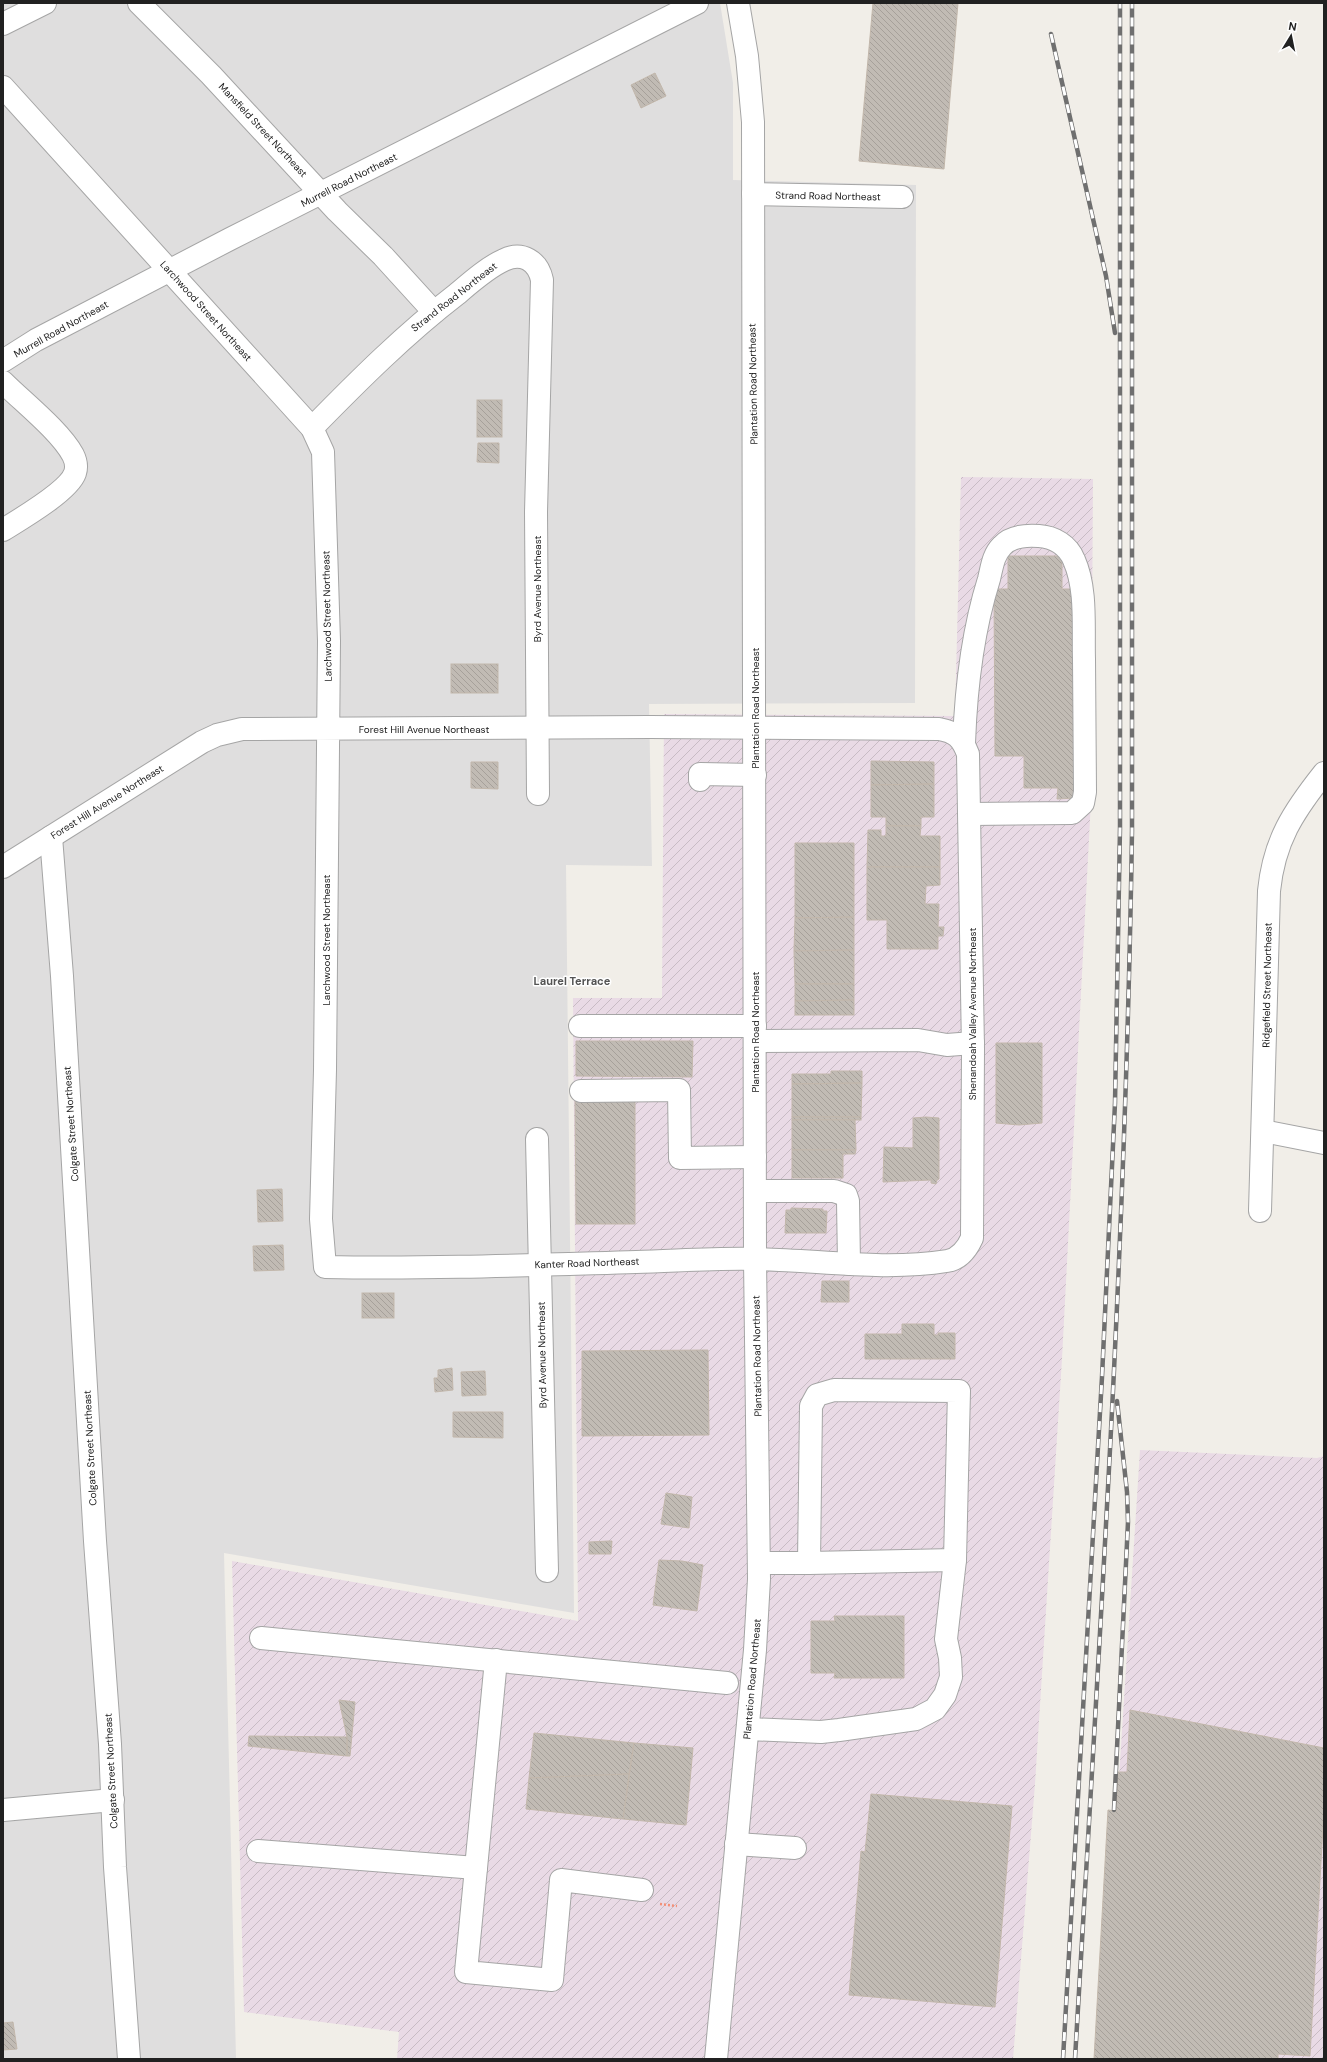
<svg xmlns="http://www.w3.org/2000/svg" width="1327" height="2062" font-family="'DM Sans',sans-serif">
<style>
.residential{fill:#dfdede}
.industrial{fill:url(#industrial-furrows)}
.building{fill:url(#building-back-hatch);stroke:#c2b7ab}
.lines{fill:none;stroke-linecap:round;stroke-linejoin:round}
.minor-casing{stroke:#a5a5a5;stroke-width:24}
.path{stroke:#f38f76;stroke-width:2.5;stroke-dasharray:2 2;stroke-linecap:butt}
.minor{stroke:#fff;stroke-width:22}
.rail-casing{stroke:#6f6f6f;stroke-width:4.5}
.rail{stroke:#fff;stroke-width:3;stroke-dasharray:9;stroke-linecap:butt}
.labels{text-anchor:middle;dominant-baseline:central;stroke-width:3;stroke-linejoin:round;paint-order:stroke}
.street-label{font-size:10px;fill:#212121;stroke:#fff}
.neighbourhood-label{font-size:11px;font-weight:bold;fill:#545454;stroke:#fff}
</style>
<defs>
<pattern id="industrial-furrows" width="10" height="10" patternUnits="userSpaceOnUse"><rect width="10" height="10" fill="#e9dae5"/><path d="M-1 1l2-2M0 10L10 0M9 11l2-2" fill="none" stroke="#c8bbc4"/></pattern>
<pattern id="building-back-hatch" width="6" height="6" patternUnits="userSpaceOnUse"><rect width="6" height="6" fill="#c1bbb4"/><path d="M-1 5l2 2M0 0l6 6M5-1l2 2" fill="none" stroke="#a6a09a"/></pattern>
</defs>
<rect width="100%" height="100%" fill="#f1eee8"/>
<!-- residential -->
<path class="residential" d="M 3,3 L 720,3 L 733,83 L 733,180 L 916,185 L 915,703 L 649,704 L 652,866 L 566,865 L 574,1613 L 224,1553 L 236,2059 L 3,2059 Z"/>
<!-- industrial -->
<g class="industrial">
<path d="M 961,477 L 1093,479 L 1091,800 L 1062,1359 L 1035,1784 L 1013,2059 L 397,2059 L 399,2032 L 244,2012 L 232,1561 L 578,1621 L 573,998 L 662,998 L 664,714 L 955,716 Z"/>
<path d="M 1140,1450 L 1317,1458 L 1324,1456 L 1324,2059 L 1101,2059 Z"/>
</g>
<!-- building -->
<g class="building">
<path d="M 873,3 L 958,3 L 944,169 L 859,161 Z"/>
<path d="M 655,73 L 666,96 L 641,108 L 631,85 Z"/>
<rect x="477" y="400" width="25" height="37"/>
<path d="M 478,443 L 499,443 L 499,463 L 477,462 Z"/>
<path d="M 1008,556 L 1062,556 L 1062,589 L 1075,589 L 1076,798 L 1057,799 L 1058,788 L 1024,788 L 1024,756 L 995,756 L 994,589 L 1008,589 Z"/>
<rect x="451" y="664" width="47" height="29"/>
<path d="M 871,761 L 934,762 L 934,784 L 871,785 Z"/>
<path d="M 471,762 L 498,762 L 498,789 L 471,788 Z"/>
<path d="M 934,784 L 934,817 L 921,817 L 921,826 L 886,826 L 886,817 L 871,817 L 871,785 Z"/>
<path d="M 886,826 L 921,826 L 920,836 L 940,836 L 940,867 L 867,867 L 868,830 L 881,830 L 881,836 L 886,836 Z"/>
<path d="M 795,843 L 854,843 L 854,917 L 795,918 Z"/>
<path d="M 867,867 L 940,867 L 940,885 L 926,886 L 925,904 L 939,904 L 938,927 L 944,927 L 943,936 L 938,936 L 938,949 L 887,949 L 887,920 L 867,920 Z"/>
<path d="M 854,917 L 854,950 L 794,951 L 795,918 Z"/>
<path d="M 854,950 L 854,984 L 795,984 L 794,951 Z"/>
<path d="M 795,984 L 854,984 L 854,1000 L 795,1001 Z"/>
<path d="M 854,1000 L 854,1015 L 795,1015 L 795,1001 Z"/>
<path d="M 576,1041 L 693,1041 L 692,1077 L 576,1076 Z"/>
<path d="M 996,1043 L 1042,1043 L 1042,1123 L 1019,1125 L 996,1123 Z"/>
<path d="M 831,1071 L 862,1071 L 862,1083 L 792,1084 L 792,1074 L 831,1074 Z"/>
<path d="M 862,1083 L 861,1117 L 792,1117 L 792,1084 Z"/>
<path d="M 575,1097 L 635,1097 L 635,1224 L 576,1224 Z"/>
<rect x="792" y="1117" width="69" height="3"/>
<path d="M 926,1117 L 939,1118 L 939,1179 L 937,1180 L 936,1184 L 931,1183 L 931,1180 L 883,1182 L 884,1147 L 913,1148 L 913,1118 Z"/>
<path d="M 792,1120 L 855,1120 L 856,1150 L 792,1150 Z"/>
<path d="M 792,1150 L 856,1150 L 855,1154 L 843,1154 L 843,1178 L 792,1178 Z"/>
<path d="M 282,1189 L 283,1221 L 258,1222 L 257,1190 Z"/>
<path d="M 791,1208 L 823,1209 L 823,1211 L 827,1211 L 826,1233 L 785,1233 L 786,1210 L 791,1210 Z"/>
<path d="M 283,1245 L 284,1270 L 254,1271 L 253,1246 Z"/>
<path d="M 822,1281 L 849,1281 L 849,1302 L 821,1302 Z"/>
<rect x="362" y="1293" width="32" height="25"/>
<path d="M 902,1324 L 934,1324 L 934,1335 L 938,1335 L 938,1333 L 955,1333 L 955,1359 L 865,1359 L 865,1334 L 902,1334 Z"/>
<path d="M 708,1350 L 709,1435 L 582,1436 L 582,1351 Z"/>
<path d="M 452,1368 L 453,1390 L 435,1392 L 434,1378 L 438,1378 L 438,1370 Z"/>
<path d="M 485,1371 L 486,1395 L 462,1396 L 461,1372 Z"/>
<path d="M 453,1412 L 503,1412 L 503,1438 L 453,1437 Z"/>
<path d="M 666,1493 L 692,1497 L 689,1528 L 661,1524 Z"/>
<path d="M 609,1541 L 612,1541 L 611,1554 L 589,1554 L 589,1542 Z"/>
<path d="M 659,1560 L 682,1561 L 703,1565 L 697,1611 L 653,1605 Z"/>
<path d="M 834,1616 L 904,1616 L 904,1678 L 834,1678 L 835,1673 L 811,1673 L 811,1621 L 835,1621 Z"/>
<path d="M 339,1700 L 355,1702 L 350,1756 L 347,1756 L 347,1737 Z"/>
<path d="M 1130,1710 L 1324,1748 L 1324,1809 L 1310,2056 L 1278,2054 L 1278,2059 L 1094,2059 L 1108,1810 L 1116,1811 L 1118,1772 L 1127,1772 Z"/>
<path d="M 534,1733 L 634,1743 L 629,1774 L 529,1778 Z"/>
<path d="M 249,1736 L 347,1737 L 347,1756 L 248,1746 Z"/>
<path d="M 634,1743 L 693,1748 L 686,1825 L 623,1819 Z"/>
<path d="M 629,1774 L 623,1819 L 526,1809 L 529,1778 Z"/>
<path d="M 871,1794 L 1012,1806 L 995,2007 L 849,1995 L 861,1851 L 865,1852 Z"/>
<path d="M 13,2022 L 17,2049 L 3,2050 L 3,2023 Z"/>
</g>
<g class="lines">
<defs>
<g id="minor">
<path d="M 139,3 L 211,75 L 337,211 L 383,256 L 434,312"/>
<path d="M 3,24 L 45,3"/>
<path d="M 3,87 L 312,428 L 323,452 L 329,641 L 325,1070 L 321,1219 L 325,1267 C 429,1269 533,1265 636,1262 C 676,1261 716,1258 755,1259 C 819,1260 883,1271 947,1261 C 960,1259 967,1249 972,1238 L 973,1049 L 968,754 C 962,738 956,732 939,729 L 650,727 L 242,729 L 217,735 L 202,742 L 3,867"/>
<path d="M 753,194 L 902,197"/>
<path d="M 3,361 L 36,340 L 230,239 L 697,3"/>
<path d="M 3,382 C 23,402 60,431 73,455 C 76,461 77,467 75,473 C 69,491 19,520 3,530"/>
<path d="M 312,428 C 358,381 405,334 457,294 C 470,283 488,267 504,260 C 522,251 538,261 542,280 L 536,512 L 538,794"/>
<path d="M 964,743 C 966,687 972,633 989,579 C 992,567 993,555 1002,546 C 1011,536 1026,535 1039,536 C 1054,537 1068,545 1074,560 C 1087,589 1083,627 1084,659 C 1084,703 1085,747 1085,792 L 1083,803 L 1072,813 L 970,814"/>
<path d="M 700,780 L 700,774 L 755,775"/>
<path d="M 51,837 L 62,976 L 95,1541 L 110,1744 L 115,1867 L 129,2059"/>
<path d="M 580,1026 L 755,1026"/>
<path d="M 755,1041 L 918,1040 L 947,1045 L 973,1043"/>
<path d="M 581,1091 L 679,1090 L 680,1158 L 755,1157"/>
<path d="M 1263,1131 L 1324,1143"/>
<path d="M 537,1139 L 547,1571"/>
<path d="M 755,1191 L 834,1191 L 846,1195 L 848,1201 L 849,1264"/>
<path d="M 1260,1211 L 1269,891 C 1274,841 1293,812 1324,773"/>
<path d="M 759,1563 L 809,1563 L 811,1406 L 817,1395 L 834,1390 L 959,1391 L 955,1560 L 809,1563"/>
<path d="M 261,1638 L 727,1683"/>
<path d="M 496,1660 L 466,1972 L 552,1980 L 561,1880 L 642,1890"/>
<path d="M 748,1729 L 821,1732 L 839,1730 L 916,1719 L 935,1709 L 945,1695 L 951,1677 L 950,1658 L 946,1639 L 955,1560"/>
<path d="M 3,1810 L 113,1800"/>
<path d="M 736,1844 L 795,1848"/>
<path d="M 258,1851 L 476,1868"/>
<path d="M 716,2059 L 755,1650 L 759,1579 L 755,1259 L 753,122 L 747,56 L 738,3"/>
</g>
</defs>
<!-- minor casing -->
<use href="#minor" class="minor-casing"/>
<!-- path -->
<path class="path" d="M 660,1904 L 677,1906"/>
<!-- minor -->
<use href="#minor" class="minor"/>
<defs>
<g id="rail">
<path d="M 1051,34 L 1106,276 L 1115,333"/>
<path d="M 1114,1810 L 1128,1522 L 1127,1492 L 1117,1401"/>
<path d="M 1063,2059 L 1102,1377 L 1115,1103 L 1120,828 L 1120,3"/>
<path d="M 1075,2059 C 1099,1650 1126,1241 1132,831 L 1132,3"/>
</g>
</defs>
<!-- rail casing -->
<use href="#rail" class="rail-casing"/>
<!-- rail -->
<use href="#rail" class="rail"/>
</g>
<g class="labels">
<!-- street labels -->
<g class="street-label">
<text transform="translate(263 130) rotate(47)">Mansfield Street Northeast</text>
<text transform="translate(349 180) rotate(-27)">Murrell Road Northeast</text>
<text transform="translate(828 196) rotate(1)">Strand Road Northeast</text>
<text transform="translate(454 297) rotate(-38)">Strand Road Northeast</text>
<text transform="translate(206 311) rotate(48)">Larchwood Street Northeast</text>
<text transform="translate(61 329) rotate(-29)">Murrell Road Northeast</text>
<text transform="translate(753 384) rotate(-91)">Plantation Road Northeast</text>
<text transform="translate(537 589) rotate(-90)">Byrd Avenue Northeast</text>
<text transform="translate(327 616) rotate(-91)">Larchwood Street Northeast</text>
<text transform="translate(755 708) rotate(-90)">Plantation Road Northeast</text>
<text x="424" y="729">Forest Hill Avenue Northeast</text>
<text transform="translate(107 802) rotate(-32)">Forest Hill Avenue Northeast</text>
<text transform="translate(326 940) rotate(-90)">Larchwood Street Northeast</text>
<text transform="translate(1267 985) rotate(-89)">Ridgefield Street Northeast</text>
<text transform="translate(972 1014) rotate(-90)">Shenandoah Valley Avenue Northeast</text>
<text transform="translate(755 1032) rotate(-90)">Plantation Road Northeast</text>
<text transform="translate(71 1124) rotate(-94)">Colgate Street Northeast</text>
<text transform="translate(587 1263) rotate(-2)">Kanter Road Northeast</text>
<text transform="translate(542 1355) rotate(-91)">Byrd Avenue Northeast</text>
<text transform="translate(757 1356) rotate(-91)">Plantation Road Northeast</text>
<text transform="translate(90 1448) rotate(-93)">Colgate Street Northeast</text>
<text transform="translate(752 1679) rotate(-85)">Plantation Road Northeast</text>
<text transform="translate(111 1771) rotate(-93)">Colgate Street Northeast</text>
</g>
<!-- neighbourhood labels -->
<g class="neighbourhood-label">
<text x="572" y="981">Laurel Terrace</text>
</g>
</g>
<!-- border -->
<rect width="1327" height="2062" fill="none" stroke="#212121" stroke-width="8"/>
<!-- north arrow -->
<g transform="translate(1291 36) rotate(10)" stroke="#ffffff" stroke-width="3" paint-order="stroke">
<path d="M0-3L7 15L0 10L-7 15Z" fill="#212121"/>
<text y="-6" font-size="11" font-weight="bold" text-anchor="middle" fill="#212121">N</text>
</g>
</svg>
